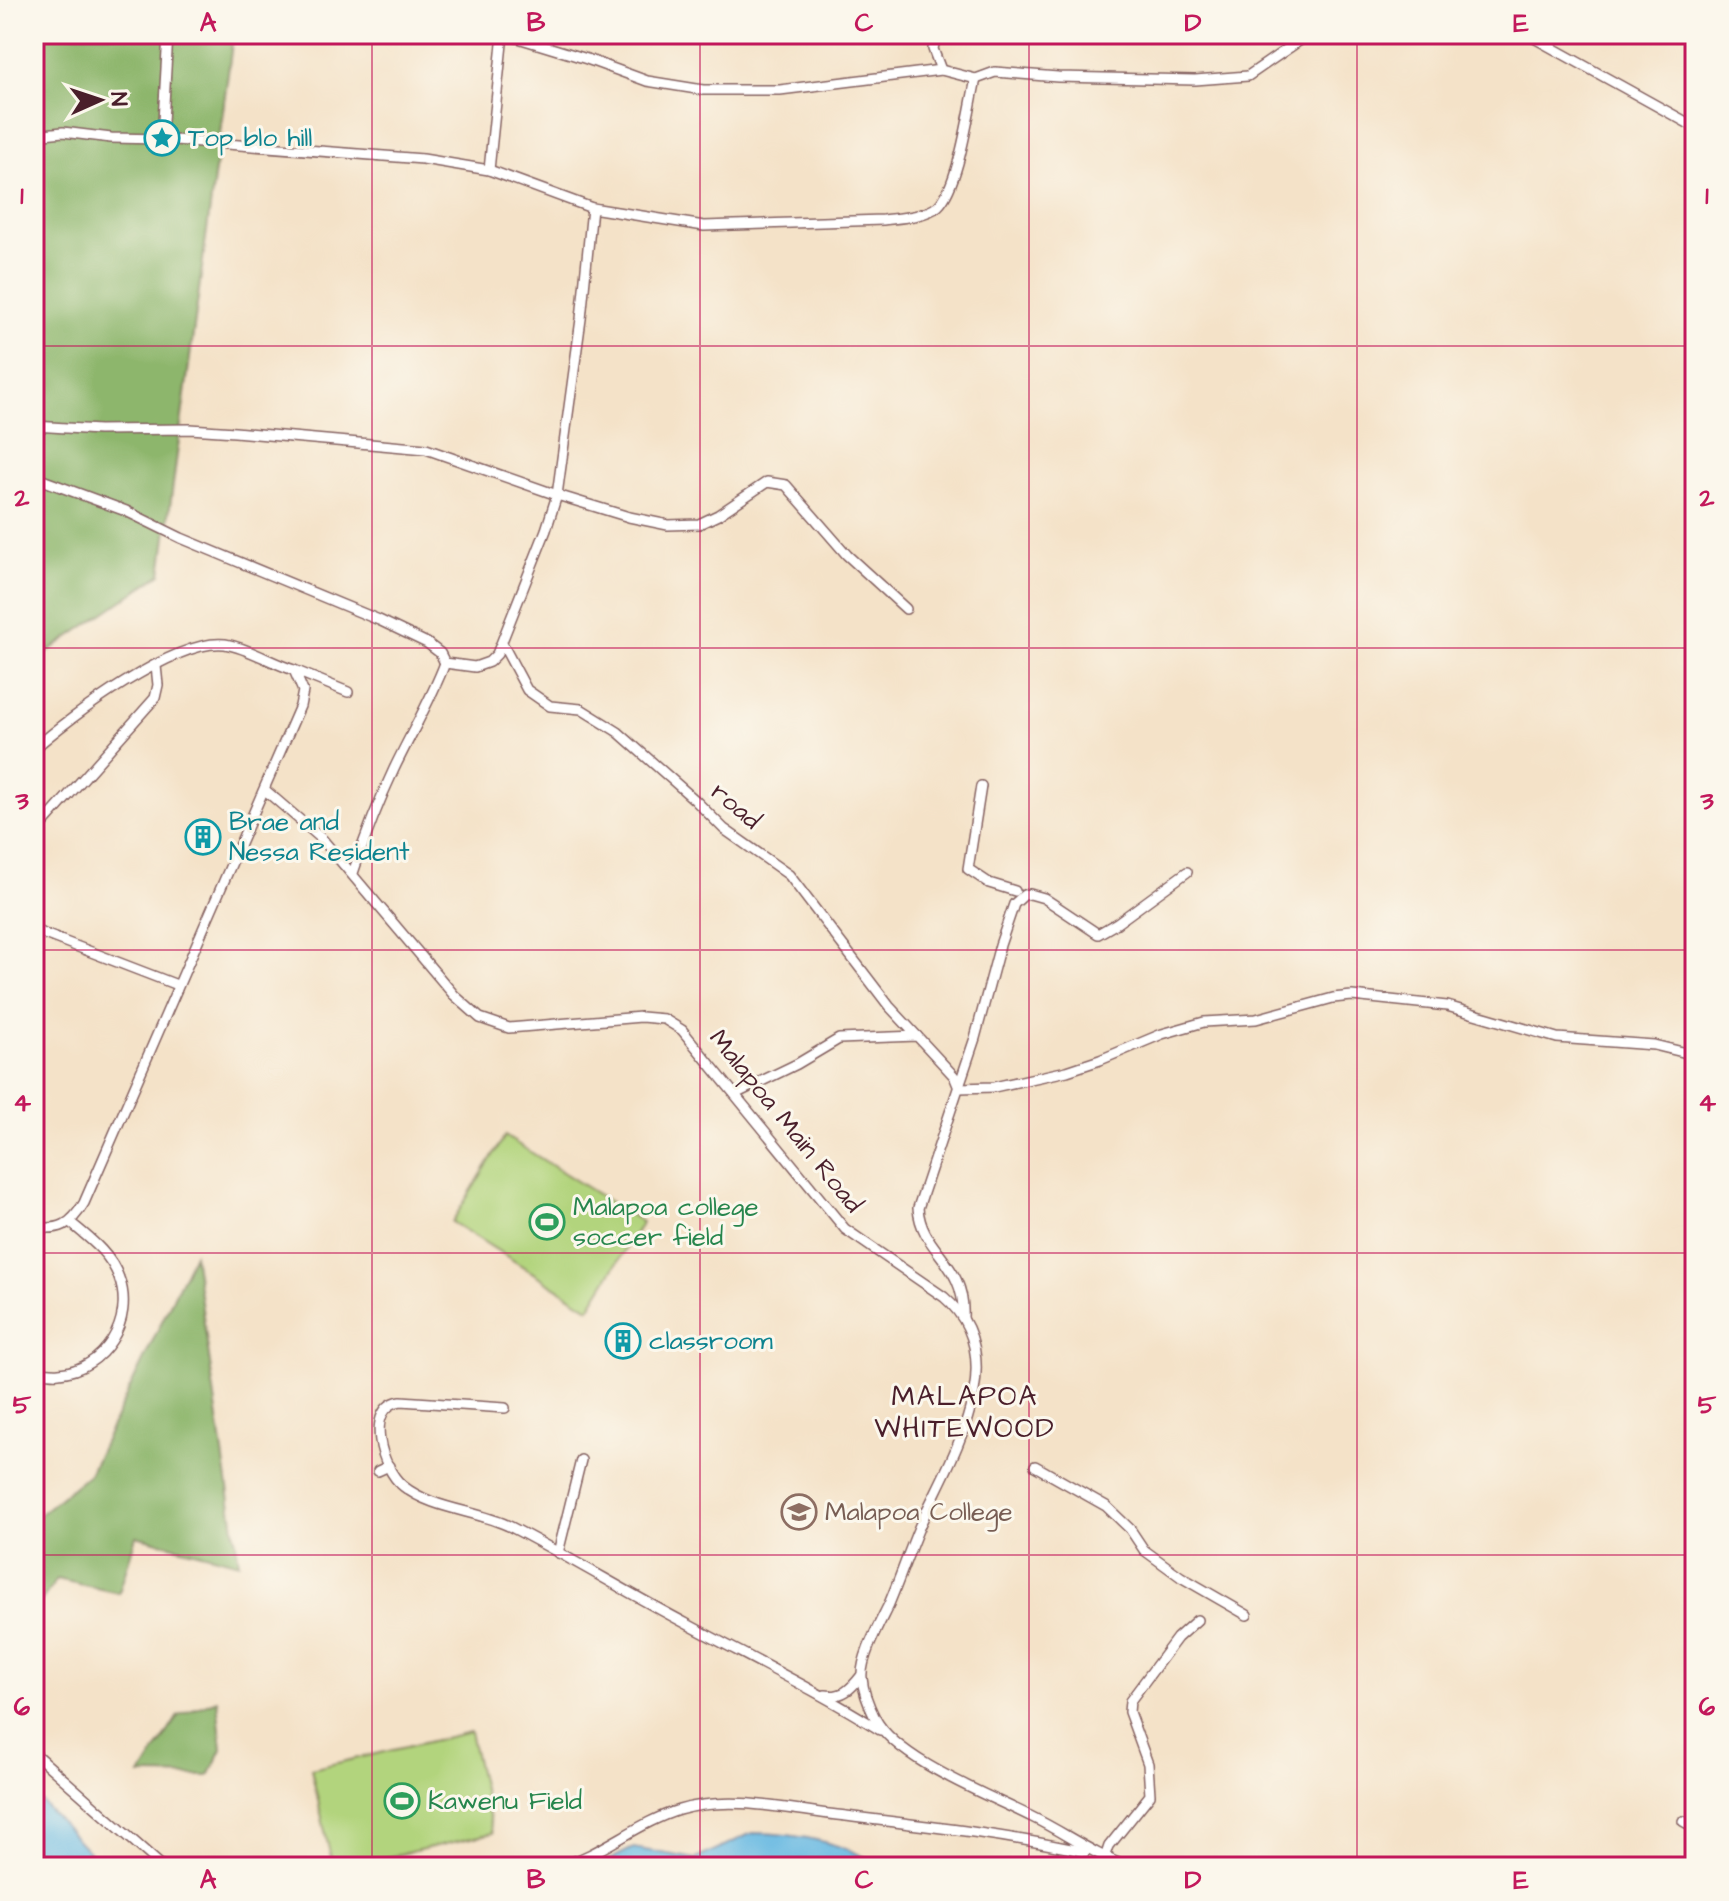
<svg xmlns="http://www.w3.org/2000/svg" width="1729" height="1901" font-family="'Architects Daughter',sans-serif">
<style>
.green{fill:#b2d47d;stroke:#7e7a54;stroke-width:2}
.forest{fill:#8db66c;stroke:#6c6a4c;stroke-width:2}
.water{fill:#67b9e2;stroke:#586c86;stroke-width:2}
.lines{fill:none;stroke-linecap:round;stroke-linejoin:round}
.minor-casing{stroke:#866362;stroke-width:12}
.minor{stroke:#fff;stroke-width:9}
.grid{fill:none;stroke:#c2185b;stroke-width:2;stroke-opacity:0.55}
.labels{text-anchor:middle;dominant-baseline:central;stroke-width:6;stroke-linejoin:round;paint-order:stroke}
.culture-label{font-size:26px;fill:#0d838f;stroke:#fbf7ec;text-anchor:start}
.street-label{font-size:26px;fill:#4a1f2b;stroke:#fbf7ec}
.leisure-label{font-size:26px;fill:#27864d;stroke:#fbf7ec;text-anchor:start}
.education-label{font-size:26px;fill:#785e54;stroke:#fbf7ec;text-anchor:start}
.neighbourhood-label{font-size:28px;letter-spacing:2px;fill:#4a1f2b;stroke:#fbf7ec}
.neatline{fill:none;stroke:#c2185b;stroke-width:3}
.grid-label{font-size:26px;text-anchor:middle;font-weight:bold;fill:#c2185b}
</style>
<rect width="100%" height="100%" fill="#fbf7ec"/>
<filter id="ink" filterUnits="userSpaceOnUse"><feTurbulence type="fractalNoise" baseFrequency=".0125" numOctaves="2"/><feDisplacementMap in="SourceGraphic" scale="16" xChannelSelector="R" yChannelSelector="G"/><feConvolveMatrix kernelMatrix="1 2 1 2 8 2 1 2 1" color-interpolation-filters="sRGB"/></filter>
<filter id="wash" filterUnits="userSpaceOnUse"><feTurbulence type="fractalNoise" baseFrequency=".006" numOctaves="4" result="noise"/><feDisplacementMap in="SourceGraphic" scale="32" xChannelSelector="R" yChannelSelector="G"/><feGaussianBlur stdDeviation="1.8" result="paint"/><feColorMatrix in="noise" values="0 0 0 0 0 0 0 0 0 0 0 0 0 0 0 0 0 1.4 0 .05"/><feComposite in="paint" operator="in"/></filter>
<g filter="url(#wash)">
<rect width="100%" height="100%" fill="#f4e2c8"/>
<!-- green -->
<g class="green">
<path d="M 505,1136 L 642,1222 L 589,1308 L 452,1222 Z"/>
<path d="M 470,1732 L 493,1833 L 345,1867 L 333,1867 L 311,1769 Z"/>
</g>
<!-- forest -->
<g class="forest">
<path d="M 34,34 L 233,36 L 161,574 L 34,661 Z"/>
<path d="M 194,1254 L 239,1563 L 136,1536 L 119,1593 L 57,1579 L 34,1611 L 34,1519 L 89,1474 Z"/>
<path d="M 217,1700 L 222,1749 L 209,1776 L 141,1775 L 178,1716 Z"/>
</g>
<!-- water -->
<g class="water">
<path d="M 34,1795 L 39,1799 L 103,1867 L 34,1867 Z"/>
<path d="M 752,1833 C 798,1833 844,1843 883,1867 L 595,1867 L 633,1848 L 696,1859 Z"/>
</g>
</g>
<g filter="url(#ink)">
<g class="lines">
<defs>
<g id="minor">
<path d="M 505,34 L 587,59 L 647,81 L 703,90 L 780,90 L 941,70 L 976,79 L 995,72 L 1058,77 L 1195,80 L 1248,76 L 1309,34"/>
<path d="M 936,34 L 933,49 L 941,70"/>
<path d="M 1527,34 L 1695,127"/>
<path d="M 34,135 L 63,132 L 111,138 L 162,139 L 423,159 L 489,170 L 592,208 L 704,226 L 883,220 C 898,218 925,217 938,206 C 959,186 969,109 976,79"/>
<path d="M 162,139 L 168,34"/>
<path d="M 489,170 L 503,34"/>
<path d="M 34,426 L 99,430 L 190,429 L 235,432 L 426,449 L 557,495 L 629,517 L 668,525 L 699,524 L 718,515 L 767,482 L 786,485 L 847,555 L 906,609"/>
<path d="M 34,477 L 126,511 L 181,538 L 379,620 L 427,643 L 440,653 L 445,663 L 475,667 L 489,662 L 497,654 L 546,530 L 557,495 L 581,319 L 592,208"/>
<path d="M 503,645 L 527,690 L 550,706 L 581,709 L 618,732 L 695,800 L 724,829 L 789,875 L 889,1006 L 917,1036"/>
<path d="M 294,670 L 348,692"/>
<path d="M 34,749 C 70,717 176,638 225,644 C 249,648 271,663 294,670 L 303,691 L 300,706 L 84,1203 C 71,1225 60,1231 34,1227"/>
<path d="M 981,786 L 968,869 L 989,883 L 1015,891"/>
<path d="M 265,790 L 322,839 L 454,995 L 480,1018 L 509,1028 L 641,1017 L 664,1019 L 682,1030 L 845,1229 L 944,1297 C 1016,1358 949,1461 920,1525 C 909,1551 900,1578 889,1604 C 880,1623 860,1658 862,1678 C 863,1691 869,1706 875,1718 C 896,1760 991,1796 1032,1817 C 1065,1833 1094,1855 1129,1867"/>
<path d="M 34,834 L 155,698 L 158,685 L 156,666"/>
<path d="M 353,873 C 365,837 378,803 394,769 C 411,733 431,700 445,663"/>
<path d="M 34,930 L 177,985"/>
<path d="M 959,1088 L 994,1087 L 1067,1071 L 1100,1060 L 1162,1034 L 1204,1022 L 1256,1019 L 1333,998 L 1352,996 L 1447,1006 L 1557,1038 L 1654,1045 L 1695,1055"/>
<path d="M 735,1094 L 797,1064 L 839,1039 L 917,1036 L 954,1076 L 959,1088"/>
<path d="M 963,1317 C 966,1262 921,1252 918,1208 L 975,1038 L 1000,945 L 1014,904 L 1024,895 L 1030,894 L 1044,898 L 1098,934 L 1117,923 L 1187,872"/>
<path d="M 34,1371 C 42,1372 51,1374 59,1373 C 104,1370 135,1320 119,1278 C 111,1254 89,1238 71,1223"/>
<path d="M 505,1408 L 401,1401 C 363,1407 382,1470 403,1486 C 433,1510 478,1510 511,1527 C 571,1558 628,1593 687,1624 C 752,1659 818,1691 880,1730"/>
<path d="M 1035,1466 L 1106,1506 L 1130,1529 L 1144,1550 L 1181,1577 L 1247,1615"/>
<path d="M 378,1471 L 389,1466"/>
<path d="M 558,1553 L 581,1460"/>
<path d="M 825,1695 C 842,1698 851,1689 861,1676"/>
<path d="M 34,1753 L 163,1867"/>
<path d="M 1683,1821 L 1695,1828"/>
<path d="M 1105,1858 L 1109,1846 L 1150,1795 L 1148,1764 L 1129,1712 L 1130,1701 L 1177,1638 L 1197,1620"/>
<path d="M 557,1867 C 601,1856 636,1823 679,1810 C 730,1795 786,1809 837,1815 C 920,1825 1004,1834 1085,1852"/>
</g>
</defs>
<!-- minor casing -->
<use href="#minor" class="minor-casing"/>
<!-- minor -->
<use href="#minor" class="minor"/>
</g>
</g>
<!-- grid -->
<path class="grid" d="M 372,34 L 372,1867M 700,34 L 700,1867M 1029,34 L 1029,1867M 1357,34 L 1357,1867M 34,346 L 1695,346M 34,648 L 1695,648M 34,950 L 1695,950M 34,1253 L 1695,1253M 34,1555 L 1695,1555"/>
<!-- icons -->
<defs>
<symbol id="sight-ring" viewBox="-11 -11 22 22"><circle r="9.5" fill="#fbf7ec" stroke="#0f9aa8" stroke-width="1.5"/><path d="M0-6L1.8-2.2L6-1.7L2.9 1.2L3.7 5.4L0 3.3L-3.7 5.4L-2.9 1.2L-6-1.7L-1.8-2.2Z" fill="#0f9aa8"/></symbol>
<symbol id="building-ring" viewBox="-11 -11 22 22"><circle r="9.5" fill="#fbf7ec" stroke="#0f9aa8" stroke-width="1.5"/><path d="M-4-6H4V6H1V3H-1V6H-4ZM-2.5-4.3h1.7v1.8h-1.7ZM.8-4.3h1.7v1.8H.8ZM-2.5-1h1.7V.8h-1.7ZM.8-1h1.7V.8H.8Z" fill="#0f9aa8"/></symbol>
<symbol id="stadium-ring" viewBox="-11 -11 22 22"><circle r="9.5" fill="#fbf7ec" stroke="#2e9e5b" stroke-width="1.5"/><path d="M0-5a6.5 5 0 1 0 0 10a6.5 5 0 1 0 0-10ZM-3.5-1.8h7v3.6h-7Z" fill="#2e9e5b"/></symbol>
<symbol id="school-ring" viewBox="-11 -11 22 22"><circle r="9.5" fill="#fbf7ec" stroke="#8d6e63" stroke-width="1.5"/><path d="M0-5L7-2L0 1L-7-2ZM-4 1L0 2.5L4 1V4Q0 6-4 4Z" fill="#8d6e63"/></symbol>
</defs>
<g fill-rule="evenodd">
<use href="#sight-ring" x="142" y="118" width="40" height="40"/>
<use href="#building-ring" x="183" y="817" width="40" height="40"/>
<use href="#stadium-ring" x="527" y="1202" width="40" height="40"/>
<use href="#building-ring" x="603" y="1321" width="40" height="40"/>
<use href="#school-ring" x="779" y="1492" width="40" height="40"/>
<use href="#stadium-ring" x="382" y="1781" width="40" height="40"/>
</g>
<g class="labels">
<!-- culture labels -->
<g class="culture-label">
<text x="188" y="138">Top blo hill</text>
<text x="229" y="822">Brae and<tspan x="229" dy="30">Nessa Resident</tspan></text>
<text x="649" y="1341">classroom</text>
</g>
<!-- street labels -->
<g class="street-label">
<text transform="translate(736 806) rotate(41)">road</text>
<text transform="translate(786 1121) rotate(51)">Malapoa Main Road</text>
</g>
<!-- leisure labels -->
<g class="leisure-label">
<text x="573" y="1207">Malapoa college<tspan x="573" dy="30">soccer field</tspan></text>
<text x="428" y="1801">Kawenu Field</text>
</g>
<!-- education labels -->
<g class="education-label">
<text x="825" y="1512">Malapoa College</text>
</g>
<!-- neighbourhood labels -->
<g class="neighbourhood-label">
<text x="965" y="1396">MALAPOA<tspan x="965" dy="32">WHITEWOOD</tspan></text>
</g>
</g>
<!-- margin -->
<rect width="1729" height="1901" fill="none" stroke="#fbf7ec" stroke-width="88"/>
<!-- north arrow -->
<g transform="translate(100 100) rotate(87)" stroke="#fbf7ec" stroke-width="6" paint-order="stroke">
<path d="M0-6L14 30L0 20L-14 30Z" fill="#4a1f2b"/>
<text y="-12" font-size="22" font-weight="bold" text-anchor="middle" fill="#4a1f2b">N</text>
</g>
<rect x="44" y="44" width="1641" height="1813" class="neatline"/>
<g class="grid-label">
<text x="208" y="31">A</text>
<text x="536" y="31">B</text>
<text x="864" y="31">C</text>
<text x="1193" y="31">D</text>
<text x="1521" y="31">E</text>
<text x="22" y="204">1</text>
<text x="1707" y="204">1</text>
<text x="22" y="506">2</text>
<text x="1707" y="506">2</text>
<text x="22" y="809">3</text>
<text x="1707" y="809">3</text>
<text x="22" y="1111">4</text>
<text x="1707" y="1111">4</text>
<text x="22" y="1413">5</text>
<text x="1707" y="1413">5</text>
<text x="22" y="1715">6</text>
<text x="1707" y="1715">6</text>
<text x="208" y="1888">A</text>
<text x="536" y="1888">B</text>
<text x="864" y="1888">C</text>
<text x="1193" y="1888">D</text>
<text x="1521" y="1888">E</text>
</g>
</svg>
